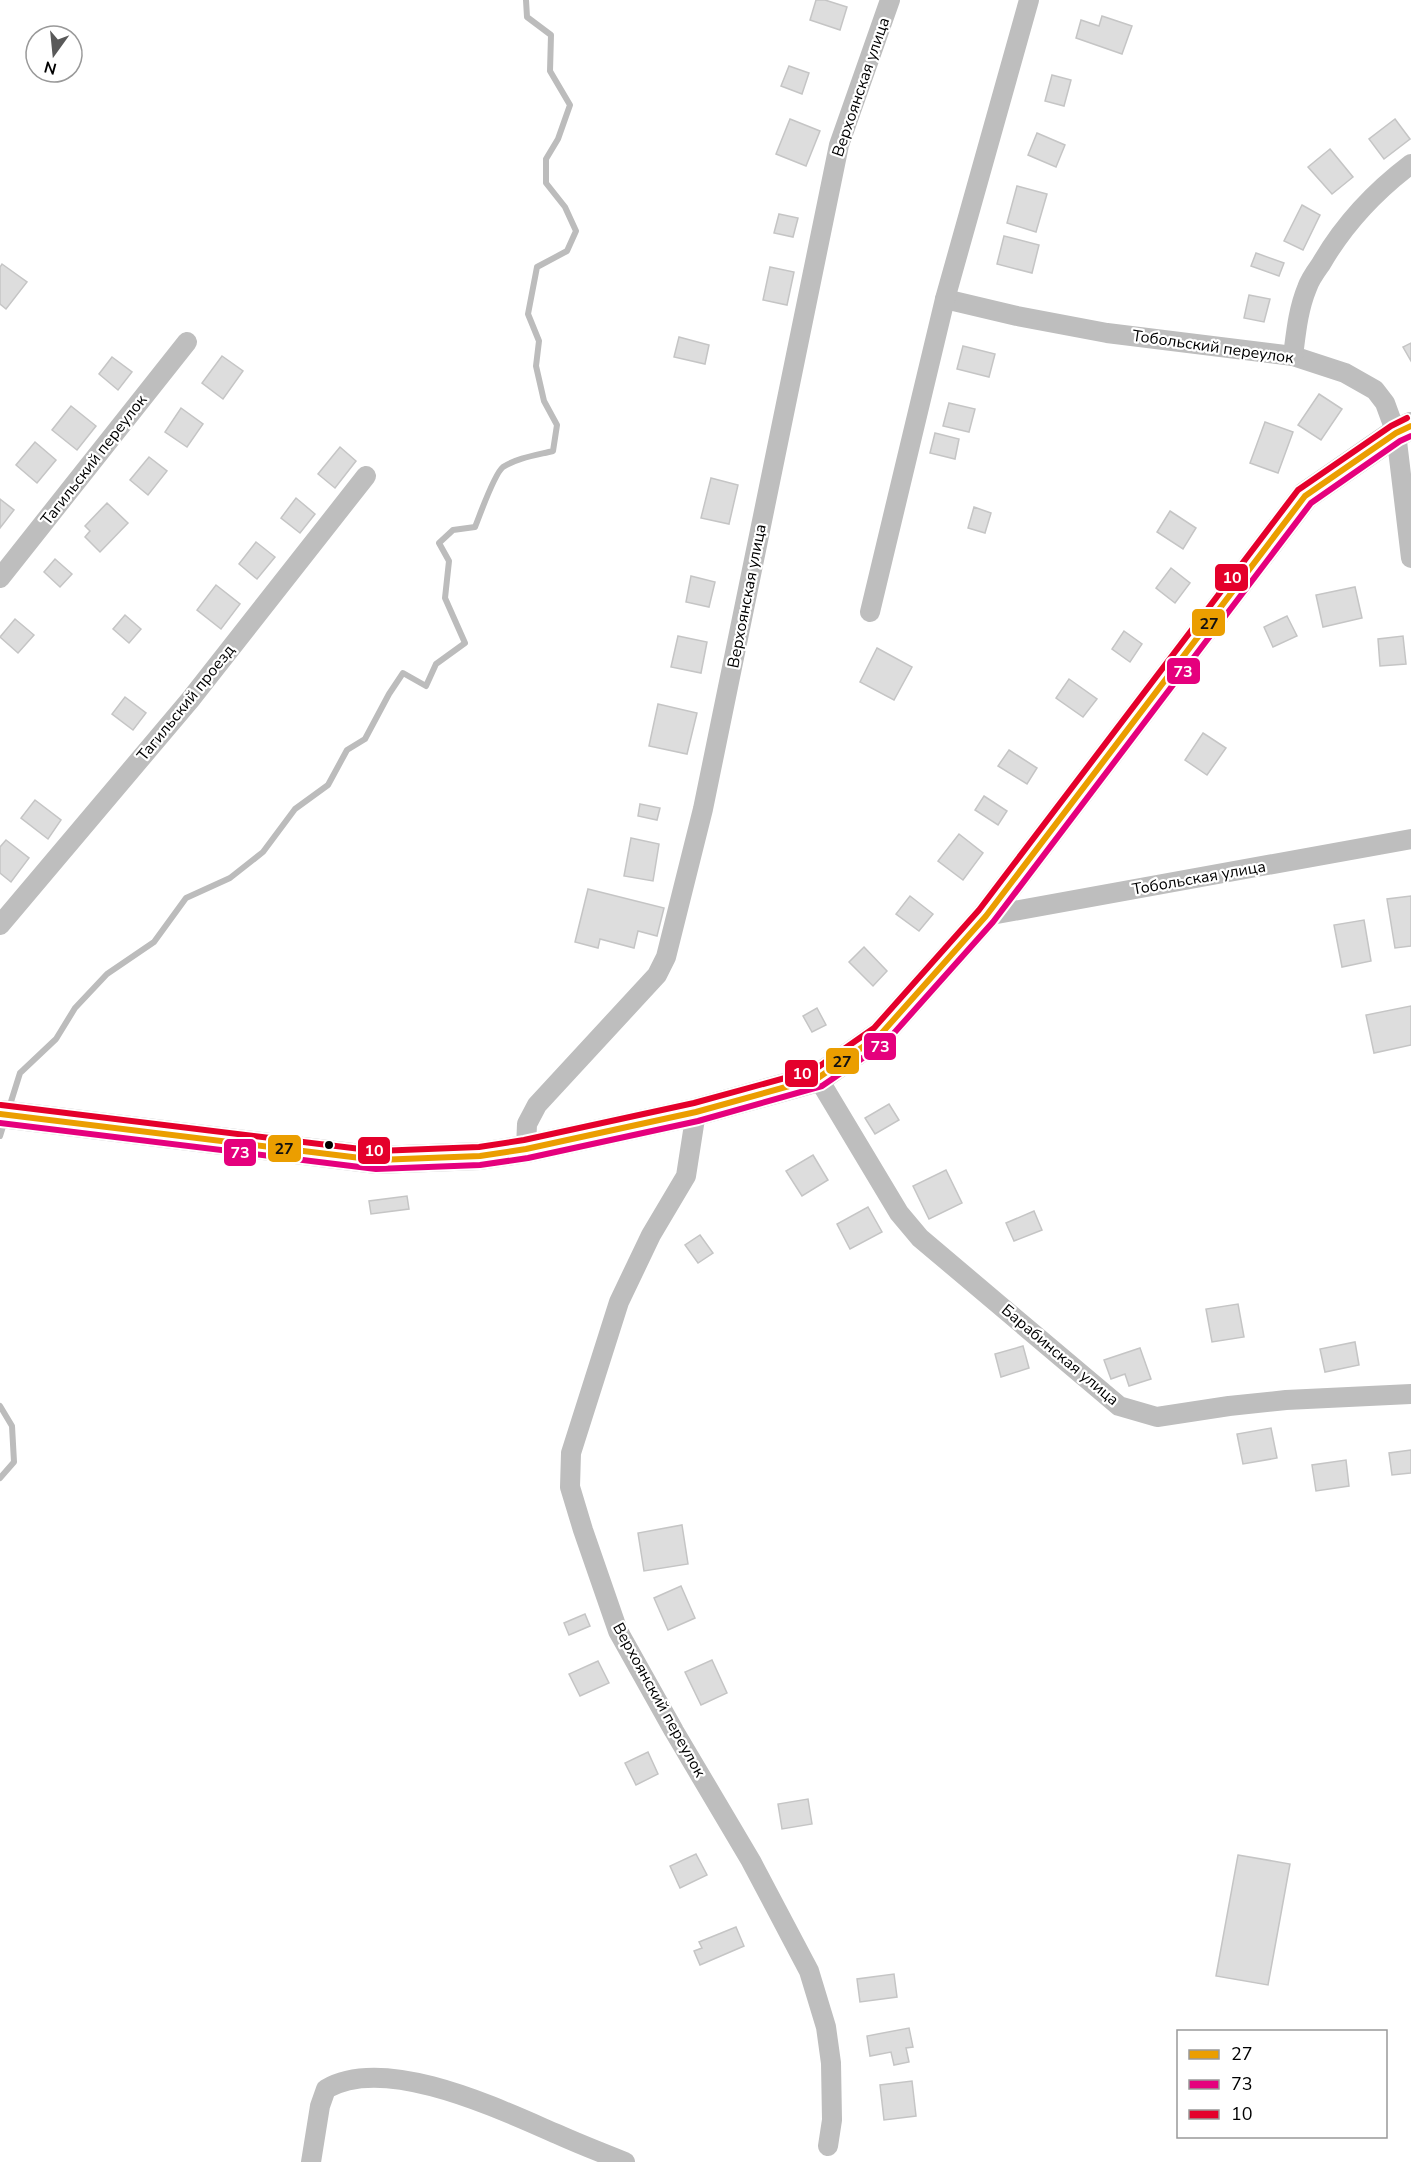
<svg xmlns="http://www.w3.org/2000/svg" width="1411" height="2162" font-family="'Nunito Sans',sans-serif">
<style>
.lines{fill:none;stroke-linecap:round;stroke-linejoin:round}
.stream{stroke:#bcbcbc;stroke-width:6}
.building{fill:#ddd;stroke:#c5c5c5;stroke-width:1.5}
.street{stroke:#bebebe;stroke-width:20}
.secondary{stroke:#c2c2c2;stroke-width:28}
.bus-1-casing{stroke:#fff;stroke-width:10}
.bus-2-casing{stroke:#fff;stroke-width:10}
.bus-3-casing{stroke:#fff;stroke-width:10}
.bus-1{stroke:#eb9e00;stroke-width:6}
.bus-2{stroke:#e5007d;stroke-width:6}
.bus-3{stroke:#e4002b;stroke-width:6}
.bus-dot{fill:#000;stroke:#fff;stroke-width:2}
.labels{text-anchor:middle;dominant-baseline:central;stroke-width:4.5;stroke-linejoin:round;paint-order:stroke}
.street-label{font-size:16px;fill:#000;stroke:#fff}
.line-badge{stroke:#fff;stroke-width:2}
.badge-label{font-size:16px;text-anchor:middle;font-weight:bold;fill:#fff}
.pale-badge-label{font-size:16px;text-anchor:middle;font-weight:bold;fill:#111}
</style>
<rect width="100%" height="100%" fill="#fff"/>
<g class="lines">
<!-- stream -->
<g class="stream">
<path d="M 9,1108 L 20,1073 L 56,1039 L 75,1008 L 107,974 L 154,942 L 186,898 L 230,878 L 263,852 L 295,809 L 328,785 L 347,750 L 365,739 L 389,694 L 403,673 L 426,686 L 436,664 L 465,643 L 445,598 L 449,561 L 439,543 L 453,530 L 475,527 C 480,515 494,474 503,467 C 517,458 537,455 553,451 L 557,425 L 544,401 L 536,366 L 539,341 L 528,314 L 537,267 L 567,251 L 576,231 L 565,207 L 546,183 L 546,159 L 558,139 L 570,105 L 550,71 L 551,35 L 527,17 L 526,0"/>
<path d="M 0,1136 L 4,1123"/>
<path d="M 0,1406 L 12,1426 L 14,1462 L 0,1478"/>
</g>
</g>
<!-- building -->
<g class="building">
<path d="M 816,0 L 825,0 L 847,7 L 840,30 L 810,20 Z"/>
<path d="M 1102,16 L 1132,26 L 1122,54 L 1076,38 L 1081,20 L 1099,26 Z"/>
<path d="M 789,66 L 809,73 L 802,94 L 781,86 Z"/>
<path d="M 1052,75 L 1071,80 L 1064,106 L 1045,101 Z"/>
<path d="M 790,119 L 820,131 L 806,166 L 776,154 Z"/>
<path d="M 1395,119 L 1410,139 L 1384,159 L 1369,139 Z"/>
<path d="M 1037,133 L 1065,145 L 1056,167 L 1028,155 Z"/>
<path d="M 1330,149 L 1353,177 L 1332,194 L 1308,167 Z"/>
<path d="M 1017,186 L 1047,194 L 1036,232 L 1007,223 Z"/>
<path d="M 1302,205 L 1320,215 L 1303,250 L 1284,241 Z"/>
<path d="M 779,214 L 798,218 L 793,237 L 774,233 Z"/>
<path d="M 1004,236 L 1039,245 L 1032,273 L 997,264 Z"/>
<path d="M 1256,253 L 1284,263 L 1279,276 L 1251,266 Z"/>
<path d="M 2,264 L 27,282 L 6,309 L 0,304 L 0,267 Z"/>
<path d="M 770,267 L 794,272 L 787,305 L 763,300 Z"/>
<path d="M 1249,295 L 1270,299 L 1264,322 L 1244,318 Z"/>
<path d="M 679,337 L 709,345 L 705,364 L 674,357 Z"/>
<path d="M 1411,343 L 1411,361 L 1403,347 Z"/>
<path d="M 963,346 L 995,354 L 989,377 L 957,369 Z"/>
<path d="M 222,356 L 243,371 L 223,399 L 202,383 Z"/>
<path d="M 112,357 L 132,372 L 118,390 L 99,374 Z"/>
<path d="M 1319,394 L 1342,409 L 1321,440 L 1298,425 Z"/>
<path d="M 949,403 L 975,409 L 969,432 L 943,426 Z"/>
<path d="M 71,406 L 96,426 L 77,450 L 52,430 Z"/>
<path d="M 181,408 L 203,424 L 187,447 L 165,432 Z"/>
<path d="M 1265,422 L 1293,432 L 1278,473 L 1250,463 Z"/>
<path d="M 935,433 L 959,439 L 955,459 L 930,453 Z"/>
<path d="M 35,442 L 56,460 L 37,483 L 16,465 Z"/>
<path d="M 340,447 L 356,461 L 335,488 L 318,474 Z"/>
<path d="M 149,457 L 167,471 L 148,495 L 130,480 Z"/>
<path d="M 711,478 L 738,485 L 729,524 L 701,518 Z"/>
<path d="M 296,498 L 315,514 L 300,533 L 281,518 Z"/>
<path d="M 0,499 L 14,510 L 0,528 Z"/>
<path d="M 107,503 L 128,523 L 100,552 L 85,537 L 90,531 L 85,526 Z"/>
<path d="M 974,507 L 991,513 L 985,533 L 968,528 Z"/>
<path d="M 1170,511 L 1196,528 L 1183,549 L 1157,532 Z"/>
<path d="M 256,542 L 275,557 L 257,579 L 239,564 Z"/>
<path d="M 55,559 L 72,574 L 60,587 L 44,572 Z"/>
<path d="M 1171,568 L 1190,583 L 1175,603 L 1156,588 Z"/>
<path d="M 691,576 L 715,582 L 709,607 L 686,602 Z"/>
<path d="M 216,585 L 240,604 L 221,629 L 197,610 Z"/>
<path d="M 1355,587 L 1362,618 L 1323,627 L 1316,595 Z"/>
<path d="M 125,615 L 141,629 L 129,643 L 113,629 Z"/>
<path d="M 1287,616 L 1297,636 L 1273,647 L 1264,627 Z"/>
<path d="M 15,619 L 34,635 L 18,653 L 0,637 Z"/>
<path d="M 1124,631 L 1142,644 L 1130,662 L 1112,649 Z"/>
<path d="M 678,636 L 707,642 L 701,673 L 671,667 Z"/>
<path d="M 1403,636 L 1406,664 L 1380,666 L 1378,639 Z"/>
<path d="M 877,648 L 912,667 L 894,700 L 860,682 Z"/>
<path d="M 1069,679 L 1097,699 L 1083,717 L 1056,698 Z"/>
<path d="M 125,697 L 146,713 L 133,730 L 112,714 Z"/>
<path d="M 658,704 L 697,713 L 687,754 L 649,746 Z"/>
<path d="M 1203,733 L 1226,748 L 1207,775 L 1185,760 Z"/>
<path d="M 1009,750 L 1037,768 L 1027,784 L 998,766 Z"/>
<path d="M 984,796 L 1007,811 L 998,825 L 975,810 Z"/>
<path d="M 35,800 L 61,820 L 48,839 L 21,818 Z"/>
<path d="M 640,804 L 660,808 L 657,820 L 638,816 Z"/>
<path d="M 959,834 L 983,853 L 963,880 L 938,861 Z"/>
<path d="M 631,838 L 659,844 L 653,881 L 624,876 Z"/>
<path d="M 6,840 L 29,858 L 11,882 L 0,873 L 0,847 Z"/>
<path d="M 588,889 L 664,908 L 657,936 L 638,931 L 634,948 L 600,939 L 598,948 L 575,942 Z"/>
<path d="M 910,896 L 933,914 L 919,931 L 896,914 Z"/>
<path d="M 1411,896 L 1411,946 L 1395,948 L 1387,899 Z"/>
<path d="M 1364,920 L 1371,961 L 1342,967 L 1334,925 Z"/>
<path d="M 864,947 L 887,971 L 873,986 L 849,962 Z"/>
<path d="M 1411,1006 L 1411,1045 L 1374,1053 L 1366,1015 Z"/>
<path d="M 817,1008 L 826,1025 L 812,1032 L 803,1016 Z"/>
<path d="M 889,1104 L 899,1120 L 875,1134 L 865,1118 Z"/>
<path d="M 813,1155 L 828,1180 L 802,1196 L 786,1171 Z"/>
<path d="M 946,1170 L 962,1203 L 929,1219 L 913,1186 Z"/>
<path d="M 407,1196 L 409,1209 L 371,1214 L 369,1201 Z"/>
<path d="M 868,1207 L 882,1232 L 850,1249 L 837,1224 Z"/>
<path d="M 1034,1211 L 1042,1230 L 1014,1241 L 1006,1223 Z"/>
<path d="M 700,1235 L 713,1253 L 698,1263 L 685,1245 Z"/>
<path d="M 1238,1304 L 1244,1337 L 1212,1342 L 1206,1309 Z"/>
<path d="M 1355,1342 L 1359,1365 L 1325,1372 L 1320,1349 Z"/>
<path d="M 1023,1346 L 1029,1368 L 1001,1377 L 995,1354 Z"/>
<path d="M 1140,1348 L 1151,1379 L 1129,1386 L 1125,1374 L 1111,1379 L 1104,1360 Z"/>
<path d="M 1271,1428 L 1277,1458 L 1243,1464 L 1237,1434 Z"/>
<path d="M 1411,1450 L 1411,1473 L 1392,1475 L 1389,1453 Z"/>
<path d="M 1346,1460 L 1349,1486 L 1316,1491 L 1312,1465 Z"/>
<path d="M 682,1525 L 688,1564 L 644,1571 L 638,1533 Z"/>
<path d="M 681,1586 L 695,1618 L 668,1630 L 654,1598 Z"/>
<path d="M 585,1614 L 590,1626 L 569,1635 L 564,1623 Z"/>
<path d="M 712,1660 L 727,1693 L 701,1705 L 685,1672 Z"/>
<path d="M 598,1661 L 609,1683 L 580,1696 L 569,1674 Z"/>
<path d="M 648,1752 L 658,1774 L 636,1785 L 625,1763 Z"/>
<path d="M 808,1799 L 812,1824 L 782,1829 L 778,1804 Z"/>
<path d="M 696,1854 L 707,1875 L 680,1888 L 670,1866 Z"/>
<path d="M 1238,1855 L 1290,1864 L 1268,1985 L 1216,1976 Z"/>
<path d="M 736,1927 L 744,1946 L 700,1965 L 694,1951 L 702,1948 L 699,1942 Z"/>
<path d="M 894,1974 L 897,1997 L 860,2002 L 857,1979 Z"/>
<path d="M 909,2028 L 913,2047 L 906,2048 L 909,2062 L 894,2065 L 891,2052 L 870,2056 L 867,2036 Z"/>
<path d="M 912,2081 L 916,2116 L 884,2120 L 880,2085 Z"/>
</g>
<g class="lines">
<!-- street -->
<g class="street">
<path d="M 945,299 L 1017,316 L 1107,333 L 1293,356 L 1345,373 L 1375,390 L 1385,403 L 1396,433 L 1411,558"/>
<path d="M 1293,356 C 1296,333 1298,310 1307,288 C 1310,279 1316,271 1321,264 C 1344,224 1374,192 1411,164"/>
<path d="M 0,578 L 187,342"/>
<path d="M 870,612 L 945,299 L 1029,0"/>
<path d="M 986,916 L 1411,839"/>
<path d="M 0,925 L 190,700 L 366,476"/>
<path d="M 818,1078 L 899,1213 L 920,1238 L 1119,1406 L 1157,1417 L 1229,1406 L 1286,1400 L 1411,1394"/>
<path d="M 696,1112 L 686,1176 L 651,1235 L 619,1302 L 571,1453 L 570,1487 L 583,1530 L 618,1631 L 674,1731 L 751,1861 L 809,1971 L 826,2027 L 831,2063 L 832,2120 L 828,2146"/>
<path d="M 526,1149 L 527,1124 L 537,1105 L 657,975 L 666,957 L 703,809 L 839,145 L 890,0"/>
<path d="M 311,2162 L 320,2106 L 326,2089 C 385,2054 499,2109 557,2134 C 579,2144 602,2153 625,2162"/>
</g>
<!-- secondary -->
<path class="secondary" d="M 0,1114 L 377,1160 L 480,1156 L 526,1149 L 696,1112 L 818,1078 L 880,1035 L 986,916 L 1305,496 L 1396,433 L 1411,426"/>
<defs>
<path id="bus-1" d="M 0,1114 L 377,1160 L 480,1156 L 526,1149 L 696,1112 L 818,1078 L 880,1035 L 986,916 L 1305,496 L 1396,433 L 1411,426"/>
<path id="bus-2" d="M 0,1123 L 376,1169 L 480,1165 L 528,1158 L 698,1121 L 822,1086 L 886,1042 L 993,922 L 1311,503 L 1400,441 L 1411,436"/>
<path id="bus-3" d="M 1,1105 L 377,1151 L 479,1147 L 524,1140 L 694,1103 L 814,1070 L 874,1028 L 979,910 L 1298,490 L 1391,426 L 1407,418"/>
</defs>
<!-- bus-1 casing -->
<use href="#bus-1" class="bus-1-casing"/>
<!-- bus-2 casing -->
<use href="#bus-2" class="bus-2-casing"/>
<!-- bus-3 casing -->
<use href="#bus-3" class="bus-3-casing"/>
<!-- bus-1 -->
<use href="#bus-1" class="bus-1"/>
<!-- bus-2 -->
<use href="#bus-2" class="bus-2"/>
<!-- bus-3 -->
<use href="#bus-3" class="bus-3"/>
</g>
<!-- markers -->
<circle class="bus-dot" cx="329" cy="1145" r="5"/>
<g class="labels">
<!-- street labels -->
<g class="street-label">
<text transform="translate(861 87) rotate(-71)">Верхоянская улица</text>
<text transform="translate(1213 347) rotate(8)">Тобольский переулок</text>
<text transform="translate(94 460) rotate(-52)">Тагильский переулок</text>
<text transform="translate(747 596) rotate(-79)">Верхоянская улица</text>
<text transform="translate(186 703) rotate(-51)">Тагильский проезд</text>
<text transform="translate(1199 878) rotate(-10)">Тобольская улица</text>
<text transform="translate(1060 1355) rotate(40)">Барабинская улица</text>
<text transform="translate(659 1700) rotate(61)">Верхоянский переулок</text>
</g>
</g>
<g class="line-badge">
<rect x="1214" y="563" width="35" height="29" rx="6" fill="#e4002b"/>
<rect x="1191" y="608" width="35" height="29" rx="6" fill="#eb9e00"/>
<rect x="1166" y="657" width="35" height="28" rx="6" fill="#e5007d"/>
<rect x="863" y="1032" width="34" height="29" rx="6" fill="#e5007d"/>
<rect x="825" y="1047" width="35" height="28" rx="6" fill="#eb9e00"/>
<rect x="784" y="1059" width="35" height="29" rx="6" fill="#e4002b"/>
<rect x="267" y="1134" width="35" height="29" rx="6" fill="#eb9e00"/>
<rect x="357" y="1136" width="34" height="29" rx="6" fill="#e4002b"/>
<rect x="223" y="1138" width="34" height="29" rx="6" fill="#e5007d"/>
</g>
<g class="badge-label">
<text x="1232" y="583">10</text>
<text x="1183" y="677">73</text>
<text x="880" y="1052">73</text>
<text x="802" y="1079">10</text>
<text x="374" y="1156">10</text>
<text x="240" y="1158">73</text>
</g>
<g class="pale-badge-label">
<text x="1209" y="629">27</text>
<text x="842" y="1067">27</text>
<text x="284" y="1154">27</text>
</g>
<!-- legend -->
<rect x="1177" y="2030" width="210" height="108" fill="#ffffff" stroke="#999999" stroke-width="1.5"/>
<rect x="1189" y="2050" width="30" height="9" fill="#eb9e00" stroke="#999999" stroke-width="1.5"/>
<text x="1231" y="2060" font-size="18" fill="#000000">27</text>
<rect x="1189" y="2080" width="30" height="9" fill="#e5007d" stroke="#999999" stroke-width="1.5"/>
<text x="1231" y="2090" font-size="18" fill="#000000">73</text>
<rect x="1189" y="2110" width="30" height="9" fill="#e4002b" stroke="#999999" stroke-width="1.5"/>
<text x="1231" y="2120" font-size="18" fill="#000000">10</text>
<!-- north arrow -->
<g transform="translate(54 54) rotate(195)"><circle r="28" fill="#ffffff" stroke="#999999" stroke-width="1.5"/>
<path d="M0-4.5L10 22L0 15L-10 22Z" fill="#595959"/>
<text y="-9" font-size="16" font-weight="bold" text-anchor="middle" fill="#000000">N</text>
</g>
</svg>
